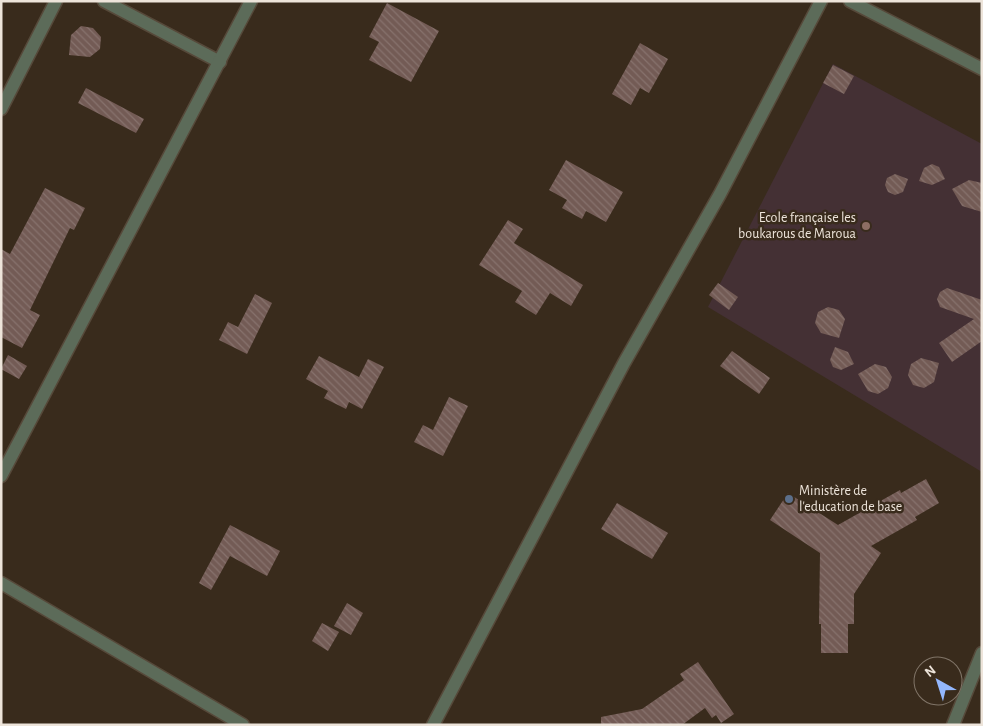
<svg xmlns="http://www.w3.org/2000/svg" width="983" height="726" font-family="'Alegreya Sans',sans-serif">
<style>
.education{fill:#443034}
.building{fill:url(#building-back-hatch)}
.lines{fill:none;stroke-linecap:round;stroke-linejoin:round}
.minor-casing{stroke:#56493a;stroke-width:15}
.minor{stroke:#5c6b59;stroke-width:12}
.education-dot{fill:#8d6e63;stroke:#392b1c;stroke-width:2}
.service-dot{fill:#5c6f8a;stroke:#392b1c;stroke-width:2}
.labels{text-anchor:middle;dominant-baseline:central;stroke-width:5;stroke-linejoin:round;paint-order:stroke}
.poi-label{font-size:14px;fill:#ede4da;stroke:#392b1c;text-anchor:end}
</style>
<defs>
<pattern id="building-back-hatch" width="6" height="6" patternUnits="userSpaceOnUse" patternTransform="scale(1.25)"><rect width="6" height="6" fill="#735b55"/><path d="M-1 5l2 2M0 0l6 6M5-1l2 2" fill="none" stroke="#87726d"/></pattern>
</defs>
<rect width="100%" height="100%" fill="#392b1c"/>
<!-- education -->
<path class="education" d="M 833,64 L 982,144 L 982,472 L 708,307 Z"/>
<!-- building -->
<g class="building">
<path d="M 387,3 L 439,31 L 411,82 L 369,60 L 379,42 L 369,37 Z"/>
<path d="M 81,26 L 93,28 L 101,37 L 100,49 L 90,57 L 69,55 L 71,35 Z"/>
<path d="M 640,43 L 668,59 L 649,93 L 640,88 L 631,105 L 612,94 Z"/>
<path d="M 833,65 L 854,76 L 844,94 L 823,83 Z"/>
<path d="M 86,88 L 144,119 L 136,133 L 78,103 Z"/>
<path d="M 566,160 L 623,192 L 606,222 L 586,211 L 582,219 L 562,208 L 567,200 L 549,190 Z"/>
<path d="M 932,164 L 939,167 L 945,179 L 932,185 L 919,181 L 924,168 Z"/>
<path d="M 895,174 L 908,179 L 903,192 L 895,195 L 888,192 L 885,185 L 887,178 Z"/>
<path d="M 969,180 L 982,183 L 982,212 L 962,206 L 952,189 Z"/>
<path d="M 45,188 L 85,208 L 74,230 L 70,228 L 30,310 L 40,315 L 22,348 L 1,337 L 1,249 L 10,254 Z"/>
<path d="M 508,220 L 523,229 L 514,243 L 583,285 L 571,306 L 550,293 L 536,315 L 515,302 L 522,291 L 479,265 Z"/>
<path d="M 718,283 L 738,297 L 729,310 L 709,295 Z"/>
<path d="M 947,288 L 982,300 L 982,341 L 952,362 L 939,343 L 974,319 L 940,307 L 937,299 L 940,292 Z"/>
<path d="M 255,294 L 272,303 L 247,354 L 219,340 L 228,322 L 238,327 Z"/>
<path d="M 828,307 L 839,310 L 845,319 L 839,338 L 821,333 L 815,323 L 818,312 Z"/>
<path d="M 835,347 L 848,352 L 854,364 L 841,370 L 833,367 L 830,360 Z"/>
<path d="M 732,351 L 770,378 L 759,394 L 720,366 Z"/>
<path d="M 8,355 L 27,366 L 19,379 L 1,369 Z"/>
<path d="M 319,356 L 359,377 L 368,359 L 384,367 L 362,409 L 349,402 L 346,409 L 324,398 L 328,391 L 306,379 Z"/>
<path d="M 921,358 L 939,363 L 934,382 L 924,388 L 913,385 L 908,375 L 911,364 Z"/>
<path d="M 875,364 L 886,367 L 892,377 L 888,388 L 878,394 L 868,391 L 858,374 Z"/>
<path d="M 449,397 L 468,406 L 443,456 L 414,442 L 423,425 L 433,430 Z"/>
<path d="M 926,479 L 939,503 L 915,517 L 917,520 L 871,546 L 881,553 L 854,594 L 854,624 L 848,624 L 848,653 L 821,653 L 821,624 L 819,624 L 820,553 L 770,520 L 788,493 L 838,525 L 900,490 L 901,493 Z"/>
<path d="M 617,503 L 668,533 L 652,559 L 601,529 Z"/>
<path d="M 230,525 L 280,551 L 267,576 L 230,556 L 211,590 L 199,583 Z"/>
<path d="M 347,603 L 363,613 L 351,635 L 334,626 Z"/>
<path d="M 322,623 L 339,632 L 328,651 L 312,641 Z"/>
<path d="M 698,662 L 734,714 L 721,723 L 716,715 L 712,718 L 705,708 L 682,725 L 601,725 L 601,717 L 642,709 L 684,680 L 680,674 Z"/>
</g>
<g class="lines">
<defs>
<g id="minor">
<path d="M 104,1 L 220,62"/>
<path d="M 850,1 L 982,69"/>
<path d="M 1,109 L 56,1"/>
<path d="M 1,476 L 251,1"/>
<path d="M 1,583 L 243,725"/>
<path d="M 433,725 L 624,363 L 720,194 L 821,1"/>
<path d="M 953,725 L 982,653"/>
</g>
</defs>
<!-- minor casing -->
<use href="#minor" class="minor-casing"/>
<!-- minor -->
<use href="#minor" class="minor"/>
</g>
<!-- markers -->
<circle class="education-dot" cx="866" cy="226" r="5"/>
<circle class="service-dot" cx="789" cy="499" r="5"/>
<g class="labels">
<!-- poi labels -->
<g class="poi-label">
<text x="856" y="218">Ecole française les<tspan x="856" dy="16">boukarous de Maroua</tspan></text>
<text x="799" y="491" text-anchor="start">Ministère de<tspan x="799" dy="16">l'education de base</tspan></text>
</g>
</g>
<!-- border -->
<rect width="983" height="726" fill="none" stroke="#ede4da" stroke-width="5"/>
<!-- north arrow -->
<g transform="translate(938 681) rotate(321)"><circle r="24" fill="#392b1c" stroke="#817568"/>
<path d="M0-4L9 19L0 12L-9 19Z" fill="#93b7fd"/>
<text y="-8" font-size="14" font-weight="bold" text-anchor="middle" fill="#ede4da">N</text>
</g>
</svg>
